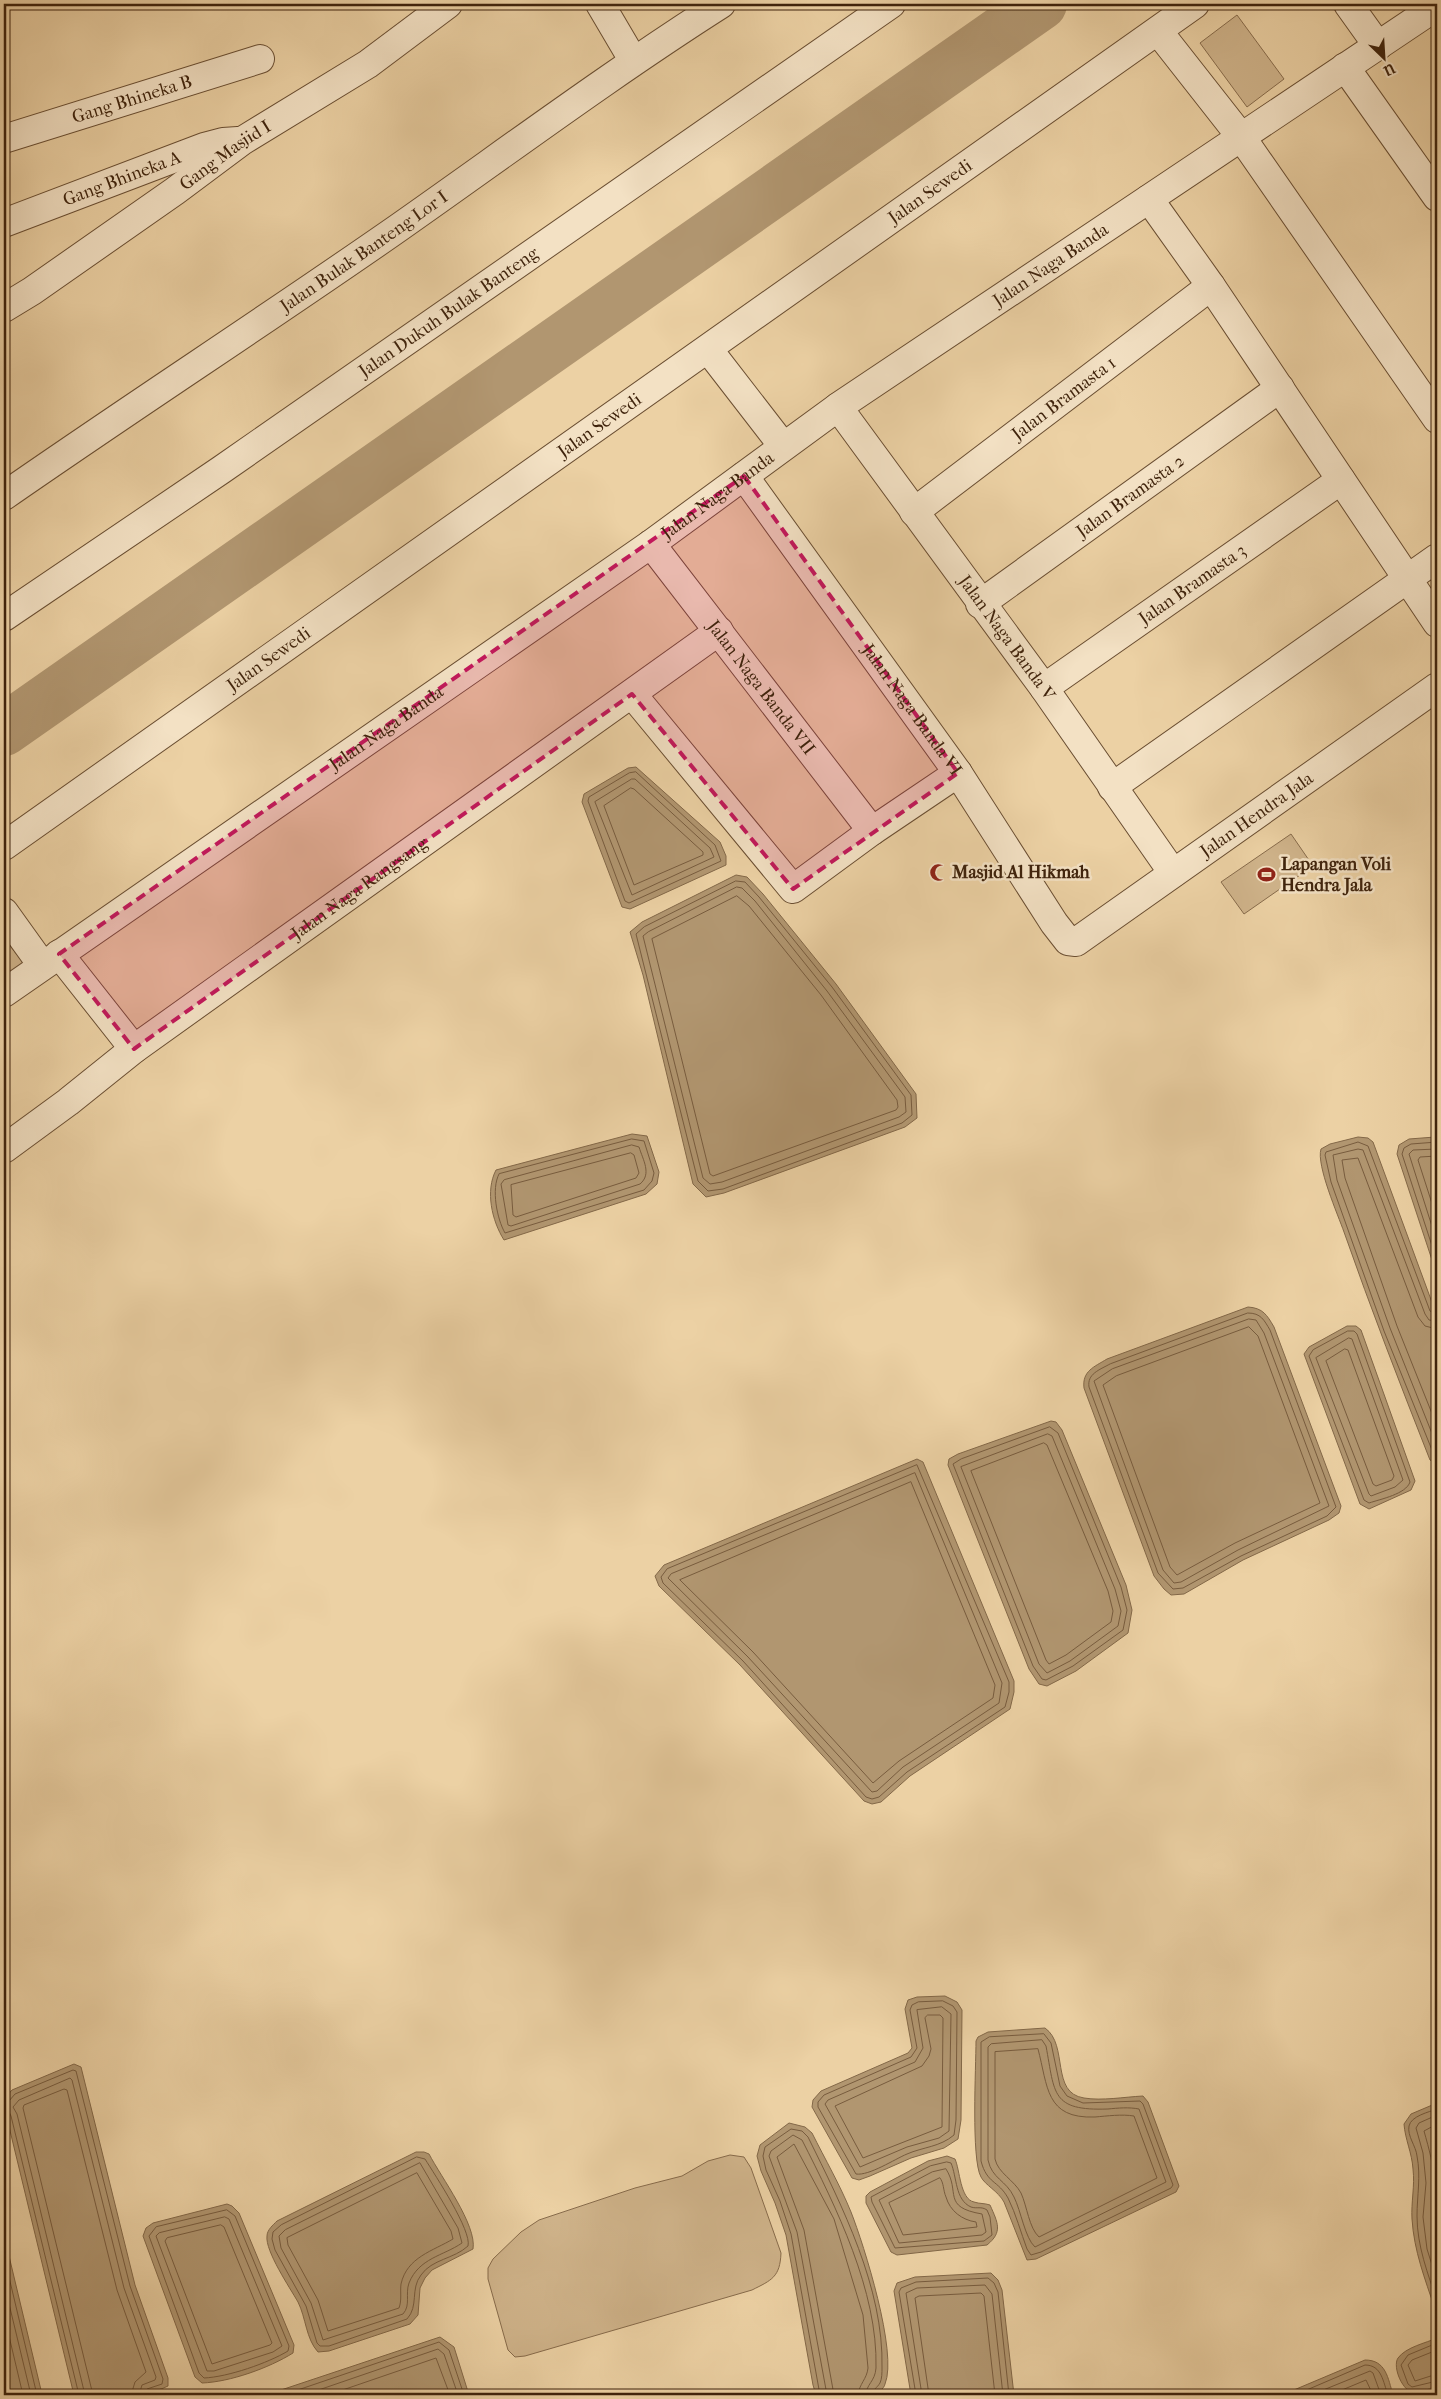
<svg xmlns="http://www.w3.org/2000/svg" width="1441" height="2399" font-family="'IM FELL French Canon',serif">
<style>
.green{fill:#cfb38a;stroke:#876b4b}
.water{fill:#b19670;stroke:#836848}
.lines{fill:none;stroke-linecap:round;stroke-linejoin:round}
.shore{stroke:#785c3e;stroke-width:1}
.river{stroke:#b19670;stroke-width:52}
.minor-casing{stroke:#6a4e32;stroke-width:30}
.minor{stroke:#f3e1c4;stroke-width:28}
.marked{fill:#c2185b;fill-opacity:0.2;stroke:#c2185b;stroke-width:4;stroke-dasharray:10 6;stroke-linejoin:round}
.labels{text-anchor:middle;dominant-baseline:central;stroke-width:5;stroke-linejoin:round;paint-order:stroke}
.street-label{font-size:18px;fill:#3f230c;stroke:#f3e1c4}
.poi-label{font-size:18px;font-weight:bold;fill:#3f230c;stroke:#f3e1c4;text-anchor:start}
</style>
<rect width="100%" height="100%" fill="#ecd1a4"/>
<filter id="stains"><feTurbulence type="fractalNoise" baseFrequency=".004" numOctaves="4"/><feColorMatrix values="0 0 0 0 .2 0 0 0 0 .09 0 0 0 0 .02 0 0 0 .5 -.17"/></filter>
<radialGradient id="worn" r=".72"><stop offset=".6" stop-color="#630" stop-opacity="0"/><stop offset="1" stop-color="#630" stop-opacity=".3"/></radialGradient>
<!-- green -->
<g class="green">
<path d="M 1237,15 L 1284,79 L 1247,107 L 1200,43 Z"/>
<path d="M 1291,834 L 1313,866 L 1244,914 L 1221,882 Z"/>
<path d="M 4,938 L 25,965 L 4,981 Z"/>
<path d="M 730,2155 L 744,2157 L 751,2168 L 781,2253 C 780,2277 772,2280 752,2290 L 525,2356 L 515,2357 L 508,2350 L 488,2279 L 488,2268 L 493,2259 L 521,2232 L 539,2220 L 635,2188 L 682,2176 L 708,2161 Z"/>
</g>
<!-- water -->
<g class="water">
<path d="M 636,767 L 720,842 L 726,856 L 726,865 L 630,909 L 622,907 L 582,802 L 584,794 L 628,768 Z"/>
<path d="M 736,875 L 747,877 L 763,894 L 836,984 L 916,1094 L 917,1118 L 905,1127 L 724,1193 L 706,1197 L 693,1184 L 643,975 L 630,932 L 642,922 Z"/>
<path d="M 632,1134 L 647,1136 L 659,1172 L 657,1184 L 646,1194 L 504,1240 C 492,1221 485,1191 496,1170 Z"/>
<path d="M 1358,1137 L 1368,1138 L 1373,1142 L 1437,1316 L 1437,1464 L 1430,1460 C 1400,1384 1371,1309 1344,1232 C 1338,1215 1316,1165 1321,1149 L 1330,1144 Z"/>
<path d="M 1435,1137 L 1437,1138 L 1437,1275 L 1397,1154 L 1399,1145 L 1409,1139 Z"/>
<path d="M 1248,1307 C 1263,1308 1267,1315 1274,1327 L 1341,1506 L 1339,1513 L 1329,1520 L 1243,1560 L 1184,1594 L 1171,1595 L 1164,1589 L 1154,1576 L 1084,1388 C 1082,1371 1094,1367 1107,1359 Z"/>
<path d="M 1347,1326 L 1356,1326 L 1361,1330 L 1415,1481 L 1411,1490 L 1369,1509 L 1360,1504 L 1304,1354 L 1309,1347 Z"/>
<path d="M 1051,1421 L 1056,1422 L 1062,1430 L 1126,1585 L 1132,1610 L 1128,1633 L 1076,1671 L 1047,1686 L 1039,1684 L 1029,1669 L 948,1465 L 949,1459 L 958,1454 Z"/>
<path d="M 917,1459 L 923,1462 L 1014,1681 L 1014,1692 L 1010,1709 L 910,1776 L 881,1802 L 872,1804 L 864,1801 L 740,1665 L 659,1586 L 655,1576 L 664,1565 Z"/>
<path d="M 945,1996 L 957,2002 L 962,2010 L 961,2120 L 958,2139 L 944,2148 L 911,2158 L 870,2176 L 859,2180 L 852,2178 L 812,2107 L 813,2100 L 821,2091 L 908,2053 L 912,2048 L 905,2009 L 908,2000 L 917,1997 Z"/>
<path d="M 1045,2028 C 1069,2045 1050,2093 1084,2098 C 1102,2101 1124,2097 1143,2096 L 1148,2102 L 1179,2186 L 1176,2192 L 1036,2259 L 1027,2260 L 1004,2202 C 998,2191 985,2185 981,2177 C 971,2159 976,2067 976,2041 L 978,2037 L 988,2032 Z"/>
<path d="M 74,2064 L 81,2067 L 135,2285 L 168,2378 L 168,2386 C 142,2399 104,2395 74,2395 L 5,2110 L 4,2099 L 12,2090 Z"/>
<path d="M 1437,2103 L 1437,2311 L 1435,2309 C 1425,2279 1414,2251 1412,2219 C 1411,2202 1415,2186 1413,2169 C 1412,2153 1405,2139 1404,2124 L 1411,2114 Z"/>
<path d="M 789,2123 L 805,2127 L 812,2133 C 825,2159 840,2185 851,2212 C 864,2245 898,2353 885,2384 C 884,2389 878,2392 875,2395 L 816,2395 L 813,2385 L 786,2235 L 775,2203 L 761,2171 L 757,2156 L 760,2145 Z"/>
<path d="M 416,2152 L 424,2152 L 429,2154 C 441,2177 477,2225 473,2249 L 432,2270 L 425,2278 L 420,2288 L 418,2315 L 410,2324 L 329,2351 L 318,2352 C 306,2339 306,2318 298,2302 C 290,2288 265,2251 267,2236 C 267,2230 273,2225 277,2221 Z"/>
<path d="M 947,2156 L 955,2159 C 960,2170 960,2199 974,2202 C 980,2204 984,2203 990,2205 C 998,2223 1003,2232 987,2245 L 897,2255 L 891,2252 L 866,2203 L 866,2196 L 870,2192 L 928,2161 Z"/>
<path d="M 227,2204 L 232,2206 L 239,2213 L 294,2345 L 293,2353 C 269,2368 230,2382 202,2383 L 195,2377 L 143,2236 L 146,2228 L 153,2223 Z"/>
<path d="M 4,2235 L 41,2390 L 42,2395 L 4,2395 Z"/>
<path d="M 991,2273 L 998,2280 L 1002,2290 L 1014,2395 L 911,2395 L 894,2291 L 897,2283 L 915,2277 Z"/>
<path d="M 440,2337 L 454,2347 L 469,2395 L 266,2395 Z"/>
<path d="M 1437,2338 L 1437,2385 C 1431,2388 1422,2393 1415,2393 C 1403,2393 1392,2367 1398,2358 C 1406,2347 1426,2343 1437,2338 Z"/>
<path d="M 1365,2360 C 1386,2360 1388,2378 1393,2395 L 1282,2395 Z"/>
</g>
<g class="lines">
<!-- shore -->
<g class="shore">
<path d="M 636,772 L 715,845 L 721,861 L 629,903 L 625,901 L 588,801 L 589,797 L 629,773 Z"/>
<path d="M 632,779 L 635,779 L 710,848 L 714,857 L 632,895 L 595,802 Z"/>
<path d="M 631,788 L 634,789 L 703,852 L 703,855 L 634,885 L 604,806 Z"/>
<path d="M 736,881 L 745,882 L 759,897 L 832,987 L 911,1095 L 912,1115 L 902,1123 L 723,1189 L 708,1191 L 698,1181 L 636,934 L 644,927 Z"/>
<path d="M 737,887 L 742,888 L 755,901 L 827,991 L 905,1097 L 906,1112 L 899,1117 L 722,1182 L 710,1184 L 703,1178 L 643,936 L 648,932 Z"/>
<path d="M 737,896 L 749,906 L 821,995 L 897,1100 L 898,1107 L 896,1110 L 713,1176 L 710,1174 L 652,939 Z"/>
<path d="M 632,1139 L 644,1141 L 654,1173 L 652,1181 L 644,1190 L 505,1233 C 497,1219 491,1189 499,1174 Z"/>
<path d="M 1437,1142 L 1411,1144 L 1404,1148 L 1402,1154 L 1437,1261"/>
<path d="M 632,1145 L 639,1147 C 643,1160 652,1174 640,1184 L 511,1226 L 508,1225 L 501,1184 L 504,1180 Z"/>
<path d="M 1437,1149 L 1413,1150 L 1409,1154 L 1437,1242"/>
<path d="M 631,1153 L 634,1155 L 639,1173 L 636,1178 L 516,1217 L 513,1215 L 511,1185 Z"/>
<path d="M 1437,1156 L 1420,1157 L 1418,1160 L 1437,1219"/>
<path d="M 1248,1313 C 1261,1313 1264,1320 1270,1330 L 1336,1507 L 1327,1516 L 1241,1556 L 1183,1588 L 1173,1589 L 1158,1573 L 1089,1387 C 1087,1374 1099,1370 1110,1364 Z"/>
<path d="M 1437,1315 L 1430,1311 L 1368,1146 L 1358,1142 L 1326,1152 L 1325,1155 L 1331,1182 L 1384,1331 L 1434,1455 L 1437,1458"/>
<path d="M 1249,1319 L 1256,1320 L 1264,1333 L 1329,1506 L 1238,1550 L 1181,1582 L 1174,1583 L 1163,1570 L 1094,1381 L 1112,1369 Z"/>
<path d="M 1437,1321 L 1429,1320 L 1425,1314 L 1363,1150 L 1358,1149 L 1333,1155 L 1337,1180 L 1390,1328 L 1437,1446"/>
<path d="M 1249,1327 L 1258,1336 L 1320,1503 L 1235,1543 L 1177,1575 L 1170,1567 L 1103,1385 L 1116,1376 Z"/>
<path d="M 1437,1329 L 1425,1326 L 1418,1317 L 1358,1158 L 1342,1160 L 1345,1178 L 1397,1326 L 1437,1426"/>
<path d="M 1348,1331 L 1354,1331 L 1357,1334 L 1410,1482 C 1406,1494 1381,1499 1369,1503 L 1364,1500 L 1309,1356 L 1313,1350 Z"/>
<path d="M 1349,1338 L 1352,1339 L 1403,1480 L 1395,1487 L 1371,1496 L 1369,1494 L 1316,1358 Z"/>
<path d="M 1345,1349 L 1348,1350 L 1394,1476 L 1392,1480 L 1376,1486 L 1373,1484 L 1326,1361 Z"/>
<path d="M 1050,1427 L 1058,1433 L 1121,1587 L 1127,1610 L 1123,1630 L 1073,1666 L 1046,1680 L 1042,1679 L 1033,1666 L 953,1464 L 961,1459 Z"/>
<path d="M 1048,1434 L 1052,1436 L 1115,1589 L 1121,1611 L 1118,1626 L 1070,1661 L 1047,1673 L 1039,1664 L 961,1467 Z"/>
<path d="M 1044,1443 L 1047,1445 L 1108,1591 L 1113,1611 L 1111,1622 L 1066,1655 L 1049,1664 L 1046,1660 L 971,1471 Z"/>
<path d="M 917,1465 L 1009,1682 L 1009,1692 L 1005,1707 L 907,1772 L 879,1797 L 872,1799 L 866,1797 L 743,1661 L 663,1583 L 661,1577 L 667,1569 Z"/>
<path d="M 915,1473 L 1002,1683 L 999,1703 L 903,1767 L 877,1791 L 872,1792 L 748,1657 L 668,1578 L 671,1574 Z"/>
<path d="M 911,1482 L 995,1685 L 993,1698 L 899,1761 L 873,1783 L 753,1652 L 680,1580 Z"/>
<path d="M 943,2001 L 953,2006 L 957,2012 L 956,2120 L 954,2135 C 940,2147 923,2147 907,2154 C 895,2159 869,2176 856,2174 L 818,2107 L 818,2102 L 824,2095 L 911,2057 L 917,2048 L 910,2010 L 912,2005 L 918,2002 Z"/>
<path d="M 942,2007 L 951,2014 L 949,2131 L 939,2138 L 907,2147 L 860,2167 L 825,2104 L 828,2100 L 915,2062 L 923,2048 L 917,2010 Z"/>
<path d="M 928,2015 L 940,2015 L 943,2018 L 942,2127 L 863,2158 L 835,2106 L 922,2066 L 929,2056 L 931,2049 L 925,2018 Z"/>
<path d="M 1044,2034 L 1051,2043 L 1060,2086 L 1067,2096 L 1083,2103 L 1140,2101 L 1143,2104 L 1173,2185 L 1171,2188 L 1041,2252 L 1031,2255 L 1027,2249 C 1021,2233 1016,2214 1008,2198 C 998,2180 987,2184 981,2161 L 981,2042 L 989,2037 Z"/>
<path d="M 1042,2040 L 1046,2046 C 1055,2094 1051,2111 1108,2109 C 1118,2108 1129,2107 1139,2109 L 1166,2182 L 1035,2247 C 1025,2238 1021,2211 1014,2197 C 1006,2180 992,2179 988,2160 L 988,2047 L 991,2044 Z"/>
<path d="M 1038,2049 C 1048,2086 1045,2119 1095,2117 C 1107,2116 1122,2114 1134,2116 L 1157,2178 L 1039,2237 C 1029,2228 1027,2206 1021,2193 C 1014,2180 998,2173 995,2159 L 995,2052 Z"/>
<path d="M 4,2102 L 9,2101 L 15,2094 L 73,2070 L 76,2071 L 130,2286 L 163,2379 L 162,2384 L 147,2389 L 145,2395"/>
<path d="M 1437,2109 C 1429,2112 1411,2116 1409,2126 C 1407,2136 1416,2146 1417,2156 C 1421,2176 1417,2196 1417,2216 C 1417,2246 1428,2274 1437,2301"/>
<path d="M 4,2111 L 9,2112 L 11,2116 L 79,2395"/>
<path d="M 1437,2115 L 1419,2123 L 1416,2128 L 1423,2153 L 1426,2183 L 1423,2217 L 1427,2249 L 1437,2281"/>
<path d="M 1437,2124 L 1424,2131 C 1429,2149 1434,2166 1434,2184 C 1433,2210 1429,2232 1437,2257"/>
<path d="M 417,2157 L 425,2159 C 435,2175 472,2231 468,2246 C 454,2259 432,2259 421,2275 C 410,2289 419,2306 407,2319 L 329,2346 L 320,2346 L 317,2343 L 306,2306 L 275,2250 L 272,2239 L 273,2232 L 281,2225 Z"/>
<path d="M 947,2162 L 951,2163 C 957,2177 955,2200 971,2207 C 977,2209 981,2206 987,2210 L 990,2217 L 992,2235 L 984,2241 L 895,2248 L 872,2202 L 871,2197 L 930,2166 Z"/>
<path d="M 420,2163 L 458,2228 L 462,2243 C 443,2256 419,2258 409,2283 C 405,2294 411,2305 403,2314 L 323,2340 L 311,2303 L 281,2248 L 279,2236 L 285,2230 Z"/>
<path d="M 946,2169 C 961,2192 941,2207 982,2214 L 986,2232 L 982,2235 L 899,2243 L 879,2200 L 932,2172 Z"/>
<path d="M 417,2173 L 451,2231 L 453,2239 C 433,2251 407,2257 401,2284 C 400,2292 402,2300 399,2308 L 328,2331 L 318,2300 L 288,2245 L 287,2238 Z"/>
<path d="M 940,2178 C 944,2183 943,2190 946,2197 C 950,2211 962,2220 976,2222 L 977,2227 L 903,2235 L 889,2203 Z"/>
<path d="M 227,2210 L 235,2216 L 289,2346 L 288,2351 C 268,2363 228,2377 204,2378 L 199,2373 L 149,2236 L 156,2227 Z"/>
<path d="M 225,2217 L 229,2219 L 282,2346 L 273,2352 L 214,2371 L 207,2371 L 156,2236 L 159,2233 Z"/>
<path d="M 221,2225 L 224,2227 L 272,2343 L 270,2345 L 212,2364 L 165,2241 L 167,2238 Z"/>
<path d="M 4,2256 L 37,2395"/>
<path d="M 4,2283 L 31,2395"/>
<path d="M 4,2315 L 23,2395"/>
<path d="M 1437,2343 L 1408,2355 L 1401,2365 L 1408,2384 L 1412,2387 L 1437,2381"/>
<path d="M 1437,2350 L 1412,2360 L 1408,2365 L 1415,2381 L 1437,2374"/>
<path d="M 85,2395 L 17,2114 L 13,2107 L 19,2100 L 70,2078 L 72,2080 L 124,2288 L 156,2377 L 155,2380 L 142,2385 L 139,2395"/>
<path d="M 93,2395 L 23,2108 L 24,2105 L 64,2089 L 67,2090 L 117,2290 L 146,2372 L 135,2382 L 131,2395"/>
<path d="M 283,2395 L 439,2342 L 449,2350 L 464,2395"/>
<path d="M 304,2395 L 438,2349 L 444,2354 L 458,2395"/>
<path d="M 328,2395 L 436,2358 L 450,2395"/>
<path d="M 820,2395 L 791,2234 L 780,2201 L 766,2170 L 763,2156 L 765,2147 L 791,2129 L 802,2131 L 808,2137 C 842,2206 884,2288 882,2368 C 882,2372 882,2379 880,2383 C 877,2388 873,2389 872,2395"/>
<path d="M 827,2395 L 797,2232 L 769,2156 L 771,2151 L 793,2135 L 802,2140 C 836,2207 878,2291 876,2368 C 875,2382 866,2384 866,2395"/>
<path d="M 834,2395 L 804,2230 L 777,2157 L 794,2144 L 834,2219 L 863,2315 L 868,2368 C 867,2379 859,2384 858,2395"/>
<path d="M 916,2395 L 899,2292 L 901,2288 L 916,2282 L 988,2278 L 994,2283 L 998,2292 L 1009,2395"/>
<path d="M 922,2395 L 906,2293 L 917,2288 L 985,2285 L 992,2294 L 1003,2395"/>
<path d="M 929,2395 L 915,2298 L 919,2296 L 981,2293 L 984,2296 L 995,2395"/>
<path d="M 1295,2395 L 1365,2365 C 1382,2365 1383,2382 1388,2395"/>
<path d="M 1311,2395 L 1370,2371 L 1373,2373 L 1381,2395"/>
<path d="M 1330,2395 L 1366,2380 L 1373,2395"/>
</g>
<!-- river -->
<path class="river" d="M 4,730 L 1041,4"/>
<defs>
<g id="minor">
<path d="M 600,4 L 633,60"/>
<path d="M 1348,4 L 1378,46"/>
<path d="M 1158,31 L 1242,138 L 1437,419"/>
<path d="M 1345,67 L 1437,197"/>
<path id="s1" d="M 4,139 L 260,59"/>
<path d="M 1149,199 L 1211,286 L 1437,623"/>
<path id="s2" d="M 4,223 L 204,147 L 223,142 L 238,141"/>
<path id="s3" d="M 4,308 L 32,291 L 175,191 L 242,141 L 368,64 L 448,4"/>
<path d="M 708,349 L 783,446"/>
<path id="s4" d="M 838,407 L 1044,688 L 1173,873"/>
<path id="s5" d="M 744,476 L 958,773 L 1054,923 L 1068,941 L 1076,942 L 1437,687"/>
<path id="s6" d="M 4,496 C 132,407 263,322 391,233 C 501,156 608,76 721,4"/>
<path id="s7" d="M 914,512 L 1211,286"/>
<path id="s8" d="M 651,544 L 872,831"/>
<path id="s9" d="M 980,604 L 1280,388"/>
<path id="s10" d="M 4,617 L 221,470 L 891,4"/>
<path id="s11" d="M 1044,688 L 1341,480"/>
<path d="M 632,694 L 793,889 L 872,831 L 958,773"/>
<path d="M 1112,787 L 1437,558"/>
<path id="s12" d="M 4,846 L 1195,4"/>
<path d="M 4,912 L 42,965"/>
<path d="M 59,954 L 134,1049"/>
<path id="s13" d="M 4,993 L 651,544 L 838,407 L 1437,6"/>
<path id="s14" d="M 4,1149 L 68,1102 L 134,1049 L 719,631"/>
</g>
</defs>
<!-- minor casing -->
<use href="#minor" class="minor-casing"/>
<!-- minor -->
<use href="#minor" class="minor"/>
</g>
<!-- marked area -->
<path class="marked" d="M 744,476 L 958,773 L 793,889 L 632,694 L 134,1049 L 59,954 Z"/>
<!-- icons -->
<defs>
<symbol id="mosque-bare" viewBox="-9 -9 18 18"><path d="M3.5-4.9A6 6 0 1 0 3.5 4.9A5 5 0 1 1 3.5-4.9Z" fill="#8f2418" stroke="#f3e1c4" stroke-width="2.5" paint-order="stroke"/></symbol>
<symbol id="stadium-bare" viewBox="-9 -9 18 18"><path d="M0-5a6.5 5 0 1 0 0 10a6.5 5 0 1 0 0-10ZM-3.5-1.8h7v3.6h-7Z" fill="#8f2418" stroke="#f3e1c4" stroke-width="2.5" paint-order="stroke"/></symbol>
</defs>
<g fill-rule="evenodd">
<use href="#mosque-bare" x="926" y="860" width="25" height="25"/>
<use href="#stadium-bare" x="1254" y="862" width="25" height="25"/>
</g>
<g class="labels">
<!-- street labels -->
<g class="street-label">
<text stroke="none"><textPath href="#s1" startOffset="134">Gang Bhineka B</textPath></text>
<text stroke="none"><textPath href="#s3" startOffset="269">Gang Masjid I</textPath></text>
<text stroke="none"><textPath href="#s2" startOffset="126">Gang Bhineka A</textPath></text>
<text stroke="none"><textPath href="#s12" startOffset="1134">Jalan Sewedi</textPath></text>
<text stroke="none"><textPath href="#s6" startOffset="435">Jalan Bulak Banteng Lor I</textPath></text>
<text stroke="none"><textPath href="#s13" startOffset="1275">Jalan Naga Banda</textPath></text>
<text stroke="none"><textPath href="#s10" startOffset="539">Jalan Dukuh Bulak Banteng</textPath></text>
<text stroke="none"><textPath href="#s7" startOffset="188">Jalan Bramasta 1</textPath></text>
<text stroke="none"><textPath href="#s12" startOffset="729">Jalan Sewedi</textPath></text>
<text stroke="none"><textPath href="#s13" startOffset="870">Jalan Naga Banda</textPath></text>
<text stroke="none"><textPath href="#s9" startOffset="185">Jalan Bramasta 2</textPath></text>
<text stroke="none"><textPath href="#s11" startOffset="181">Jalan Bramasta 3</textPath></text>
<text stroke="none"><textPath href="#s4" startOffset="286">Jalan Naga Banda V</textPath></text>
<text stroke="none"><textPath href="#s12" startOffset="324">Jalan Sewedi</textPath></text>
<text stroke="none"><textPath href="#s8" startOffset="181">Jalan Naga Banda VII</textPath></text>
<text stroke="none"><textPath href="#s5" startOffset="288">Jalan Naga Banda VI</textPath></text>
<text stroke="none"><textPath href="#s13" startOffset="465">Jalan Naga Banda</textPath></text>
<text stroke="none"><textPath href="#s5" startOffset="796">Jalan Hendra Jala</textPath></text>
<text stroke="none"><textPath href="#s14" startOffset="441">Jalan Naga Rangsang</textPath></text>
</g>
<!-- poi labels -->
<g class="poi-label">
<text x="1281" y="864">Lapangan Voli<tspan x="1281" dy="21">Hendra Jala</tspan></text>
<text x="952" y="872">Masjid Al Hikmah</text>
</g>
</g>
<!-- margin -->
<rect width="1441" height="2399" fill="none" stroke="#ecd1a4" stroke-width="20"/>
<rect x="5" y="5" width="1431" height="2389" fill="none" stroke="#3f230c" stroke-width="2.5"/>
<rect x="10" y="10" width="1421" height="2379" fill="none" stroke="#3f230c"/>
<!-- north arrow -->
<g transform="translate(1384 58) rotate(155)" stroke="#f3e1c4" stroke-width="4" paint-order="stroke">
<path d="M0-4L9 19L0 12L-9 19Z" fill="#3f230c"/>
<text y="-8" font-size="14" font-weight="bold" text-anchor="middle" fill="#3f230c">U</text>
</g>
<rect width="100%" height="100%" filter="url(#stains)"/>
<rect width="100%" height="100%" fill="url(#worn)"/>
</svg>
